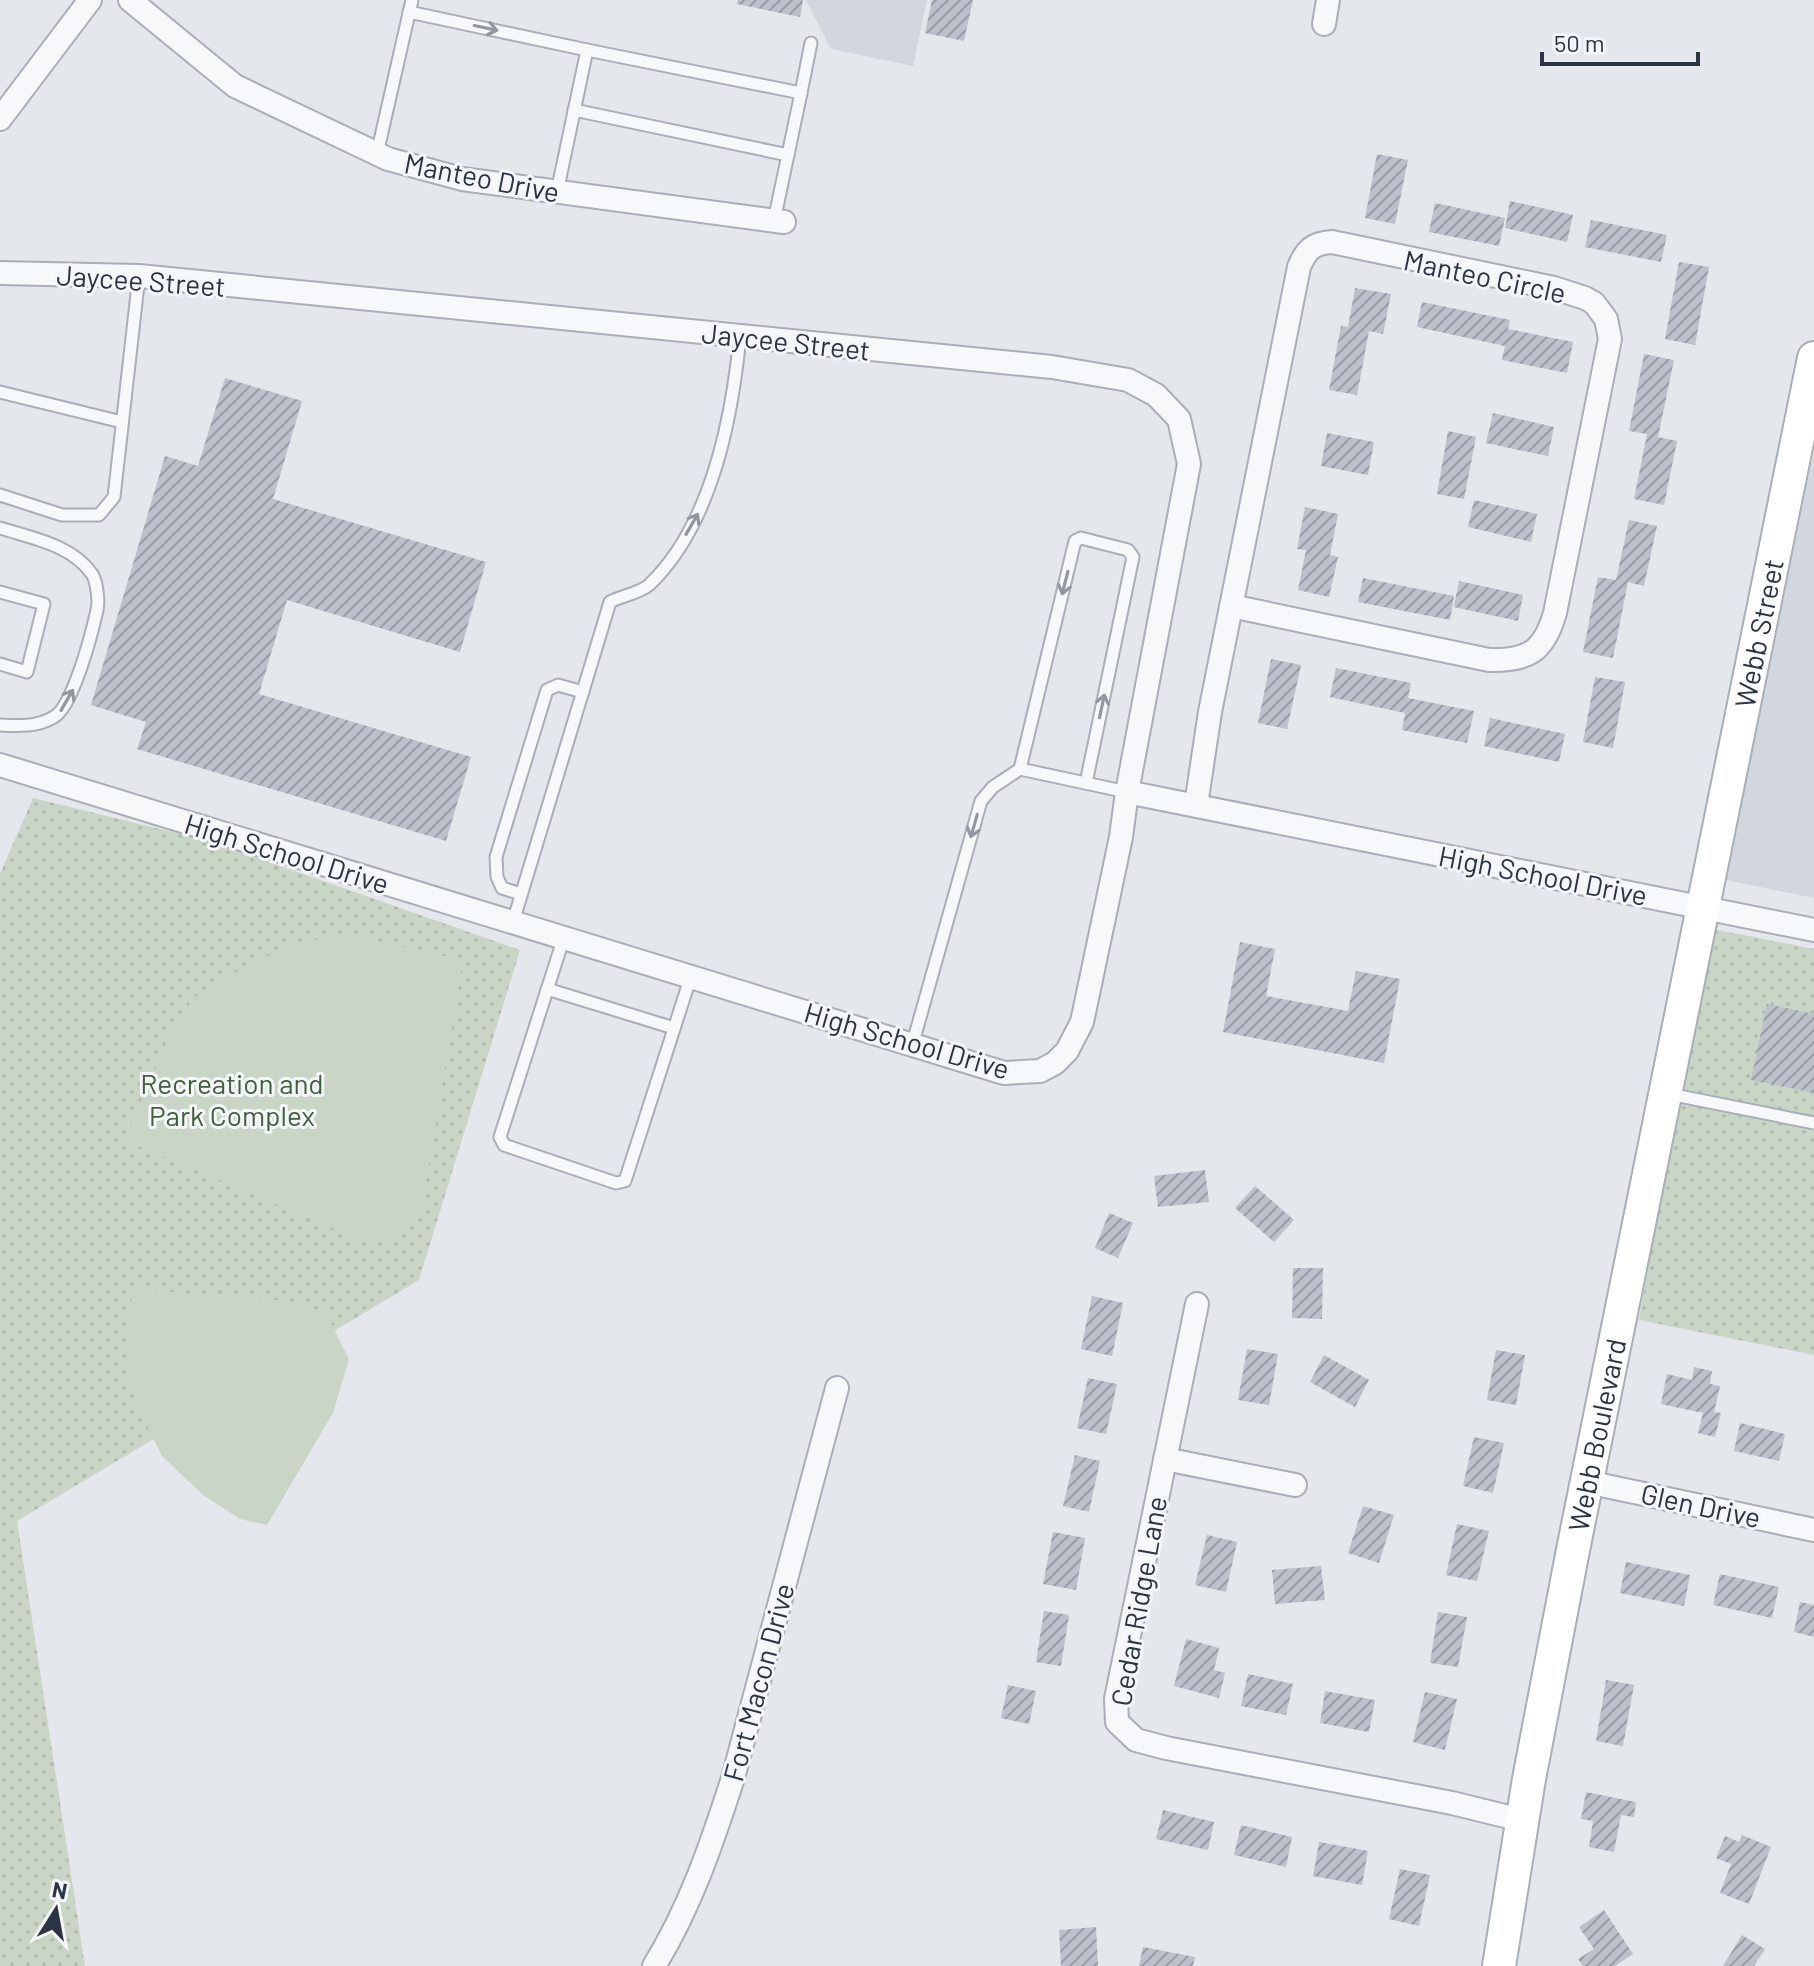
<svg xmlns="http://www.w3.org/2000/svg" width="1814" height="1966" font-family="Barlow,sans-serif">
<style>
.built{fill:#d2d6de}
.park{fill:url(#park-dots)}
.pitch{fill:#c9d6c5}
.building{fill:url(#building-hatch)}
.lines{fill:none;stroke-linecap:round;stroke-linejoin:round}
.lane-casing{stroke:#a9aeb7;stroke-width:15}
.street-casing{stroke:#a9aeb7;stroke-width:26}
.secondary-casing{stroke:#a9aeb7;stroke-width:36}
.lane{stroke:#f7f8fa;stroke-width:11}
.street{stroke:#f7f8fa;stroke-width:22}
.secondary{stroke:#fff;stroke-width:32}
.oneway{stroke:#9196a0}
.labels{text-anchor:middle;dominant-baseline:central;stroke-width:6;stroke-linejoin:round;paint-order:stroke}
.street-label{font-size:28px;fill:#2b3445;stroke:#f4f6f9}
.park-label{font-size:28px;fill:#3f6138;stroke:#f4f6f9}
</style>
<defs>
<pattern id="park-dots" width="8" height="8" patternUnits="userSpaceOnUse" patternTransform="scale(2)"><rect width="8" height="8" fill="#c9d6c5"/><path d="M2 2h.1M6 6h.1" fill="none" stroke="#adb8ab" stroke-width="1.8" stroke-linecap="round"/></pattern>
<pattern id="building-hatch" width="6" height="6" patternUnits="userSpaceOnUse" patternTransform="scale(2)"><rect width="6" height="6" fill="#bbc0ca"/><path d="M-1 1l2-2M0 6l6-6M5 7l2-2" fill="none" stroke="#989da6"/></pattern>
</defs>
<rect width="100%" height="100%" fill="#e4e7ec"/>
<!-- built -->
<g class="built">
<path d="M 806,0 L 927,0 L 913,66 L 831,49 Z"/>
<path d="M 1814,451 L 1814,898 L 1726,880 Z"/>
</g>
<!-- park -->
<g class="park">
<path d="M 33,798 L 209,841 L 520,950 L 419,1280 L 17,1521 L 85,1966 L 0,1966 L 0,874 Z"/>
<path d="M 1708,928 L 1814,949 L 1814,1355 L 1639,1320 Z"/>
</g>
<!-- pitch -->
<g class="pitch">
<path d="M 358,937 L 463,960 L 420,1218 L 375,1246 L 124,1140 L 167,1041 L 192,999 L 248,965 L 304,940 Z"/>
<path d="M 133,1289 L 277,1300 L 325,1311 L 349,1359 L 333,1413 L 267,1525 L 240,1519 L 203,1495 L 162,1456 L 143,1417 L 126,1368 L 127,1330 Z"/>
</g>
<!-- building -->
<g class="building">
<path d="M 738,0 L 803,0 L 800,17 L 737,4 Z"/>
<path d="M 932,0 L 973,0 L 964,41 L 925,33 Z"/>
<path d="M 1377,154 L 1408,160 L 1395,224 L 1365,218 Z"/>
<path d="M 1510,201 L 1573,215 L 1567,242 L 1505,228 Z"/>
<path d="M 1435,203 L 1505,218 L 1499,246 L 1429,232 Z"/>
<path d="M 1591,220 L 1667,235 L 1661,262 L 1585,247 Z"/>
<path d="M 1679,262 L 1709,267 L 1695,345 L 1665,339 Z"/>
<path d="M 1355,288 L 1391,294 L 1383,334 L 1369,331 L 1357,395 L 1329,390 L 1341,326 L 1348,327 Z"/>
<path d="M 1422,302 L 1510,320 L 1508,329 L 1573,342 L 1567,373 L 1502,360 L 1505,346 L 1417,327 Z"/>
<path d="M 1644,354 L 1674,360 L 1658,437 L 1677,441 L 1664,505 L 1634,499 L 1647,434 L 1629,431 Z"/>
<path d="M 225,378 L 302,401 L 273,499 L 486,562 L 460,652 L 287,600 L 259,694 L 471,757 L 446,841 L 137,749 L 146,722 L 91,705 L 165,456 L 198,466 Z"/>
<path d="M 1493,413 L 1554,427 L 1548,456 L 1486,443 Z"/>
<path d="M 1448,431 L 1476,437 L 1464,499 L 1437,494 Z"/>
<path d="M 1327,433 L 1374,442 L 1368,475 L 1321,466 Z"/>
<path d="M 1474,500 L 1537,514 L 1531,542 L 1468,527 Z"/>
<path d="M 1305,507 L 1338,514 L 1330,555 L 1338,557 L 1329,597 L 1298,590 L 1306,550 L 1297,549 Z"/>
<path d="M 1629,520 L 1657,526 L 1644,586 L 1628,582 L 1613,658 L 1583,652 L 1598,577 L 1616,580 Z"/>
<path d="M 1363,578 L 1454,596 L 1450,620 L 1358,602 Z"/>
<path d="M 1459,581 L 1523,595 L 1518,621 L 1454,607 Z"/>
<path d="M 1271,659 L 1301,665 L 1287,729 L 1258,723 Z"/>
<path d="M 1336,668 L 1411,683 L 1408,698 L 1474,711 L 1467,743 L 1402,730 L 1405,713 L 1330,697 Z"/>
<path d="M 1595,677 L 1625,682 L 1613,748 L 1583,742 Z"/>
<path d="M 1490,718 L 1565,734 L 1559,762 L 1484,746 Z"/>
<path d="M 1240,942 L 1275,949 L 1266,996 L 1348,1011 L 1356,971 L 1400,979 L 1384,1063 L 1223,1032 Z"/>
<path d="M 1767,1004 L 1814,1014 L 1814,1093 L 1751,1080 Z"/>
<path d="M 1205,1170 L 1209,1202 L 1158,1207 L 1154,1176 Z"/>
<path d="M 1255,1186 L 1294,1220 L 1274,1242 L 1235,1208 Z"/>
<path d="M 1109,1213 L 1133,1223 L 1118,1258 L 1095,1248 Z"/>
<path d="M 1293,1268 L 1323,1268 L 1322,1319 L 1292,1318 Z"/>
<path d="M 1092,1296 L 1123,1303 L 1112,1356 L 1081,1349 Z"/>
<path d="M 1247,1349 L 1278,1354 L 1269,1405 L 1238,1400 Z"/>
<path d="M 1496,1350 L 1525,1355 L 1516,1405 L 1487,1400 Z"/>
<path d="M 1324,1355 L 1369,1380 L 1355,1407 L 1310,1382 Z"/>
<path d="M 1694,1367 L 1712,1371 L 1710,1384 L 1720,1386 L 1714,1412 L 1721,1413 L 1715,1437 L 1698,1433 L 1703,1413 L 1661,1404 L 1667,1374 L 1692,1380 Z"/>
<path d="M 1088,1378 L 1117,1384 L 1106,1434 L 1077,1428 Z"/>
<path d="M 1740,1423 L 1785,1434 L 1779,1461 L 1734,1451 Z"/>
<path d="M 1474,1437 L 1504,1443 L 1493,1493 L 1463,1486 Z"/>
<path d="M 1075,1455 L 1100,1461 L 1089,1512 L 1063,1506 Z"/>
<path d="M 1363,1506 L 1394,1515 L 1379,1563 L 1348,1553 Z"/>
<path d="M 1457,1524 L 1489,1531 L 1477,1581 L 1446,1575 Z"/>
<path d="M 1053,1532 L 1085,1538 L 1076,1590 L 1043,1584 Z"/>
<path d="M 1207,1535 L 1237,1542 L 1226,1592 L 1195,1585 Z"/>
<path d="M 1626,1562 L 1690,1575 L 1684,1606 L 1620,1593 Z"/>
<path d="M 1321,1566 L 1325,1600 L 1275,1604 L 1272,1570 Z"/>
<path d="M 1720,1574 L 1779,1587 L 1772,1618 L 1713,1605 Z"/>
<path d="M 1800,1602 L 1814,1605 L 1814,1637 L 1794,1632 Z"/>
<path d="M 1044,1611 L 1069,1615 L 1061,1666 L 1036,1662 Z"/>
<path d="M 1438,1612 L 1467,1617 L 1458,1667 L 1430,1663 Z"/>
<path d="M 1186,1639 L 1219,1648 L 1214,1670 L 1225,1673 L 1219,1698 L 1174,1686 Z"/>
<path d="M 1248,1674 L 1293,1684 L 1286,1715 L 1241,1706 Z"/>
<path d="M 1606,1680 L 1634,1685 L 1623,1746 L 1596,1741 Z"/>
<path d="M 1008,1685 L 1036,1691 L 1029,1724 L 1001,1718 Z"/>
<path d="M 1325,1691 L 1375,1700 L 1369,1732 L 1320,1723 Z"/>
<path d="M 1425,1692 L 1457,1699 L 1445,1750 L 1413,1742 Z"/>
<path d="M 1586,1792 L 1636,1802 L 1634,1817 L 1621,1815 L 1614,1852 L 1589,1847 L 1593,1821 L 1581,1819 Z"/>
<path d="M 1163,1810 L 1214,1822 L 1208,1850 L 1156,1839 Z"/>
<path d="M 1241,1825 L 1292,1837 L 1286,1867 L 1234,1855 Z"/>
<path d="M 1742,1835 L 1771,1847 L 1749,1904 L 1720,1893 L 1731,1864 L 1716,1858 L 1725,1836 L 1739,1842 Z"/>
<path d="M 1319,1842 L 1368,1851 L 1362,1885 L 1313,1876 Z"/>
<path d="M 1400,1869 L 1430,1875 L 1419,1926 L 1389,1919 Z"/>
<path d="M 1604,1910 L 1633,1954 L 1615,1966 L 1583,1966 L 1578,1959 L 1594,1949 L 1579,1927 Z"/>
<path d="M 1096,1927 L 1098,1966 L 1061,1966 L 1059,1930 Z"/>
<path d="M 1742,1935 L 1765,1949 L 1754,1966 L 1723,1966 Z"/>
<path d="M 1143,1947 L 1195,1957 L 1193,1966 L 1139,1966 Z"/>
</g>
<g class="lines">
<defs>
<g id="lane">
<path d="M 409,12 L 587,50 L 557,192"/>
<path d="M 587,50 L 801,93 L 774,221"/>
<path d="M 801,93 L 811,43"/>
<path d="M 574,110 L 788,155"/>
<path d="M 377,154 L 412,0"/>
<path d="M 0,392 L 122,422"/>
<path d="M 0,495 L 62,515 L 99,515 L 114,497 L 139,276"/>
<path d="M 0,528 C 32,538 72,545 92,574 C 97,582 99,601 97,610 C 92,633 73,706 54,717 C 37,727 19,726 0,725"/>
<path d="M 0,592 L 44,604 L 27,672 L 0,664"/>
<path d="M 1020,769 L 1075,541 L 1081,538 L 1128,550 L 1133,557 L 1086,783"/>
<path d="M 521,894 L 502,888 L 497,877 L 496,857 L 547,690 L 558,685 L 583,692"/>
<path d="M 513,922 L 610,602 C 621,596 640,593 649,585 C 712,525 732,419 740,336"/>
<path d="M 564,937 L 500,1137 L 504,1145 L 616,1183 L 625,1181 L 691,976"/>
<path d="M 547,989 L 674,1028"/>
<path d="M 912,1046 L 981,801 L 993,787 L 1020,769 L 1127,792"/>
<path d="M 1669,1094 L 1814,1123"/>
</g>
<g id="street">
<path d="M 130,0 L 235,86 L 388,159 L 462,179 L 784,222"/>
<path d="M 1324,24 L 1328,0"/>
<path d="M 0,119 L 90,0"/>
<path d="M 0,273 L 139,276 L 1052,367 L 1128,380 L 1156,395 L 1179,419 L 1189,464 L 1127,792"/>
<path d="M 0,765 L 1004,1073 L 1040,1071 L 1055,1063 L 1067,1051 L 1082,1022 L 1121,837 L 1127,792 L 1814,930"/>
<path d="M 1196,805 L 1210,712 L 1299,267 C 1306,250 1313,243 1332,242 L 1554,288 L 1585,298 L 1594,303 L 1606,319 L 1610,339 L 1555,613 C 1544,651 1529,661 1489,660 L 1231,606"/>
<path d="M 1197,1304 L 1116,1699 L 1117,1722 L 1136,1740 L 1166,1748 L 1452,1803 L 1521,1820"/>
<path d="M 1165,1459 L 1295,1485"/>
<path d="M 1587,1482 L 1814,1530"/>
<path d="M 654,1966 C 690,1908 712,1843 733,1778 L 837,1388"/>
</g>
<g id="secondary">
<path id="s1" d="M 1499,1966 L 1529,1779 L 1573,1550 L 1814,358"/>
</g>
</defs>
<!-- lane casing -->
<use href="#lane" class="lane-casing"/>
<!-- street casing -->
<use href="#street" class="street-casing"/>
<!-- secondary casing -->
<use href="#secondary" class="secondary-casing"/>
<!-- lane -->
<use href="#lane" class="lane"/>
<!-- street -->
<use href="#street" class="street"/>
<!-- secondary -->
<use href="#secondary" class="secondary"/>
</g>
<!-- one-way arrows -->
<defs><path id="oneway-shaft" d="M-6 0H5M1.5-3L5.5 0L1.5 3" fill="none" stroke-width="1.6" stroke-linecap="round" stroke-linejoin="round" transform="scale(2)"/></defs>
<g class="oneway">
<use href="#oneway-shaft" transform="translate(486 28) rotate(12)"/>
<use href="#oneway-shaft" transform="translate(692 524) rotate(-60)"/>
<use href="#oneway-shaft" transform="translate(1065 583) rotate(104)"/>
<use href="#oneway-shaft" transform="translate(67 700) rotate(-60)"/>
<use href="#oneway-shaft" transform="translate(1102 706) rotate(-78)"/>
<use href="#oneway-shaft" transform="translate(974 826) rotate(106)"/>
</g>
<g class="labels">
<!-- street labels -->
<g class="street-label">
<text transform="translate(482 177) rotate(11)">Manteo Drive</text>
<text transform="translate(1485 276) rotate(12)">Manteo Circle</text>
<text transform="translate(141 280) rotate(4)">Jaycee Street</text>
<text transform="translate(786 341) rotate(6)">Jaycee Street</text>
<text stroke="none"><textPath href="#s1" startOffset="1358">Webb Street</textPath></text>
<text transform="translate(287 853) rotate(17)">High School Drive</text>
<text transform="translate(1543 875) rotate(11)">High School Drive</text>
<text transform="translate(907 1040) rotate(16)">High School Drive</text>
<text stroke="none"><textPath href="#s1" startOffset="540">Webb Boulevard</textPath></text>
<text transform="translate(1701 1505) rotate(12)">Glen Drive</text>
<text transform="translate(1138 1601) rotate(-80)">Cedar Ridge Lane</text>
<text transform="translate(758 1682) rotate(-75)">Fort Macon Drive</text>
</g>
<!-- park labels -->
<g class="park-label">
<text x="232" y="1083">Recreation and<tspan x="232" dy="32">Park Complex</tspan></text>
</g>
</g>
<!-- north arrow -->
<g transform="translate(56 1910) rotate(11)" stroke="#f4f6f9" stroke-width="6" paint-order="stroke">
<path d="M0-6L14 30L0 20L-14 30Z" fill="#2b3445"/>
<text y="-12" font-size="22" font-weight="bold" text-anchor="middle" fill="#2b3445">N</text>
</g>
<!-- scale -->
<path d="M1542 52v12h156v-12" fill="none" stroke="#2b3445" stroke-width="4"/>
<text x="1554" y="52" font-size="24" fill="#2b3445" stroke="#f4f6f9" stroke-width="6" paint-order="stroke">50 m</text>
</svg>
